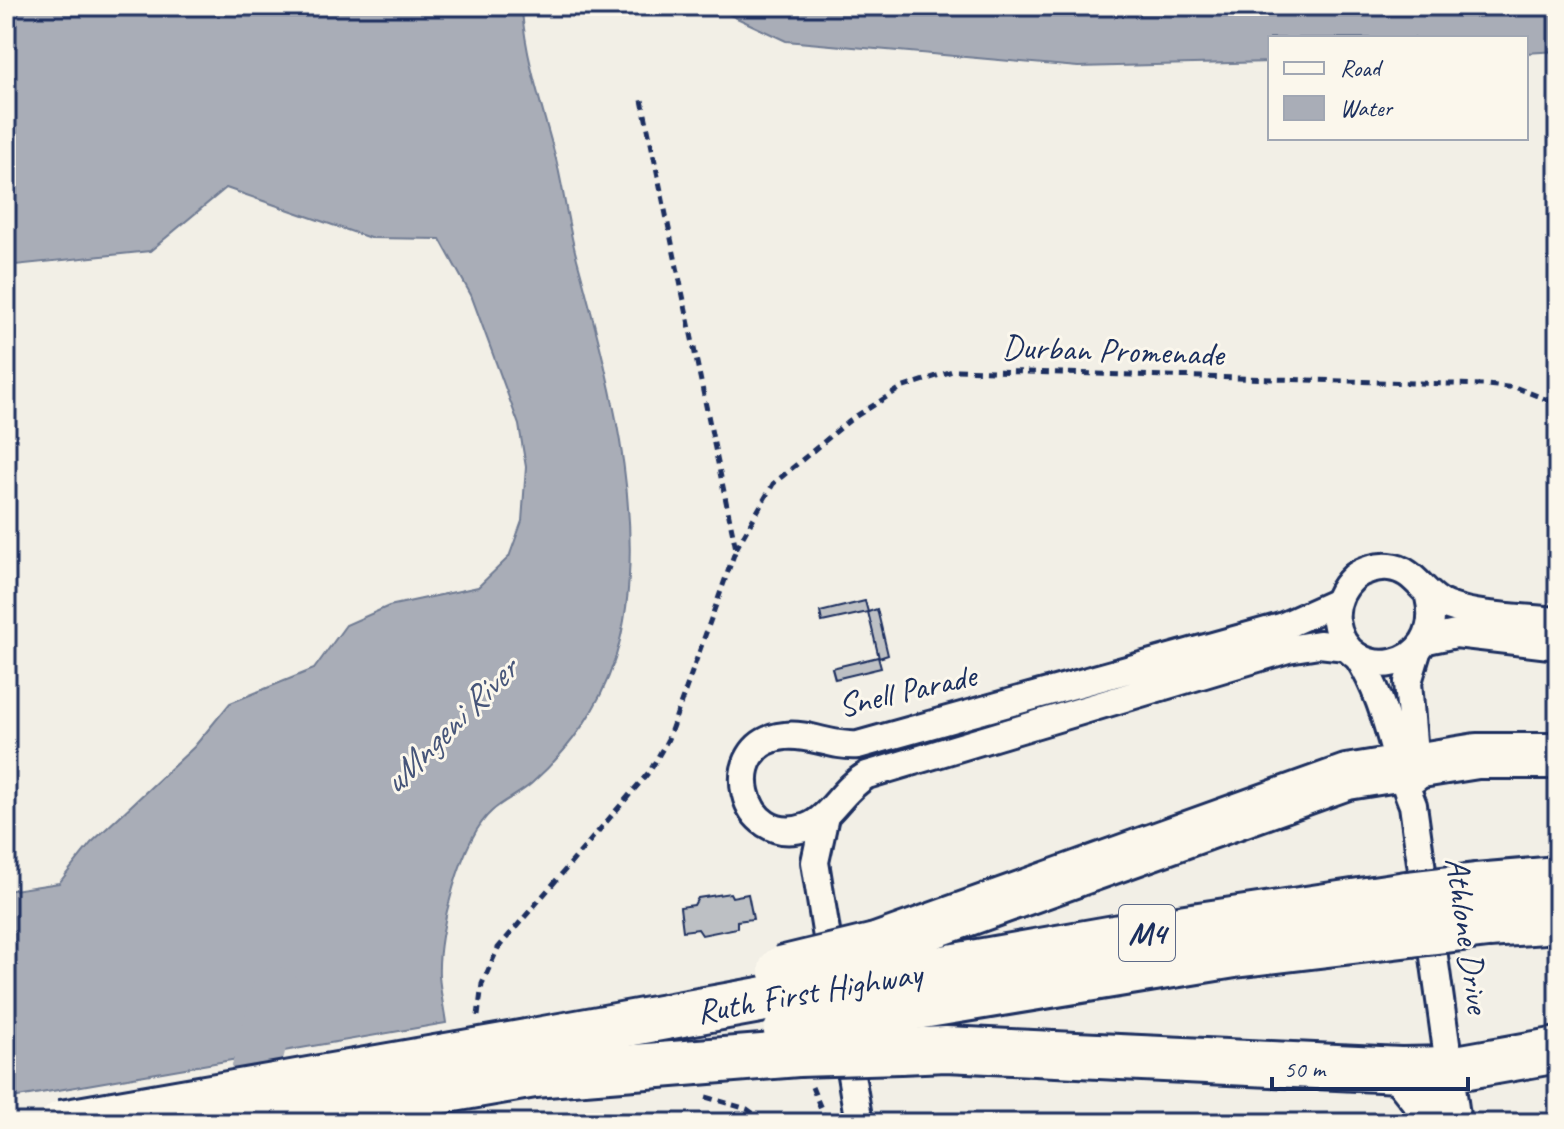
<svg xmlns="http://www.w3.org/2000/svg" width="1564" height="1129" font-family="Caveat,sans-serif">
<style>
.water{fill:#a9adb7;stroke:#707b93;stroke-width:2}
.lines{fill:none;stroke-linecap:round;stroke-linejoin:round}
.river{stroke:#a9adb7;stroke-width:48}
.building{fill:#bdc0c4;stroke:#1b2f5e;stroke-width:2}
.street-casing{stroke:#1b2f5e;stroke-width:32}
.highway-casing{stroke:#1b2f5e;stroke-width:50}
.path{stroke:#1b2f5e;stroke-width:5;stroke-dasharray:8 6;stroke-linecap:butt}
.street{stroke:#fbf7ec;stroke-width:26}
.highway{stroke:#fbf7ec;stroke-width:44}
.highway-bridge-casing{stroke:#1b2f5e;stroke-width:50;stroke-linecap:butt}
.highway-bridge{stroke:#fbf7ec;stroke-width:44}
.labels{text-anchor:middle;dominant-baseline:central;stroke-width:6;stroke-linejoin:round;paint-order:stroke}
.shield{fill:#fbf7ec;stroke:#5e6b89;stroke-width:2}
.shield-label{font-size:32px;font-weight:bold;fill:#1b2f5e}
.street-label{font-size:34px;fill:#1b2f5e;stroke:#fbf7ec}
.water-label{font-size:36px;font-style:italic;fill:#465579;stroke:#fbf7ec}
</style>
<rect width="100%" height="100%" fill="#f2efe6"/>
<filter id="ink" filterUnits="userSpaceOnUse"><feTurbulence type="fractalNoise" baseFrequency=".0125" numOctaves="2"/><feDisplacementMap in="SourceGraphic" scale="16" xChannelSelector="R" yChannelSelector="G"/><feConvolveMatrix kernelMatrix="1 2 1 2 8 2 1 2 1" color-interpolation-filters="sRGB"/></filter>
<g filter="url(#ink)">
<!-- water -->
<g class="water">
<path d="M 6,6 L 550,6 L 522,11 C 526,61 543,110 556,159 C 564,192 568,226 577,259 C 610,382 653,534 615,659 C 600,707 569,750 532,783 C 520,794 504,800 492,811 C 461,838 437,934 439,975 C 440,991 444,1008 446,1023 L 6,1099 L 6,891 L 59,883 L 91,843 L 194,747 L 230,703 L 314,669 L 346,625 L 389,606 L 478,587 L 509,557 L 522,521 L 526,467 L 519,425 L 471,295 L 440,239 L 370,238 L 226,188 L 150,251 L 6,266 Z"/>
<path d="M 711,6 L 1558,6 L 1558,51 L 1526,53 L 1526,38 L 1270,38 L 1270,62 L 1078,67 L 786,41 Z"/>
</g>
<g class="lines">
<!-- river -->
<path class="river" d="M 252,1123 L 254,1076 L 276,991"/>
</g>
<!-- building -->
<g class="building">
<path d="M 865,601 L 868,612 L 822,622 L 820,612 Z"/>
<path d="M 877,609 L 888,655 L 879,658 L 868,612 Z"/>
<path d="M 878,657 L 881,668 L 835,679 L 832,668 Z"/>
<path d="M 730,893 L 732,897 L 748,894 L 753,919 L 737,921 L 737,928 L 702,935 L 698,929 L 683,931 L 680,907 L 694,905 L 698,898 Z"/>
</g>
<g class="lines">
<defs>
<g id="street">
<path d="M 1429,597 C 1447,672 1346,689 1336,621 C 1334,604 1342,588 1354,577 C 1363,570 1377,566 1389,567 C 1416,569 1424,598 1448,606 C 1481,618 1523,617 1558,621"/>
<path d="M 1337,602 L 1281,627 L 858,745 C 832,747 808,733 785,736 C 717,742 740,851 807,827 C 830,819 842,789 867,775 L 1288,649 L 1319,644 L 1346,647"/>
<path d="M 1427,640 L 1456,634 L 1558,646"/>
<path d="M 1358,657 C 1389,706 1391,753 1413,805 L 1457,1123"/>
<path d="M 1416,778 L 1408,682 L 1417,652"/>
<path d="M 825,816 L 815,862 L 832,969"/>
<path d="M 845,1039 L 859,1123"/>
</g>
<g id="highway">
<path d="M 1476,886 L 1558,879"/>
<path d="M 1488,925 L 1558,920"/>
<path d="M 876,946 L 1347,777 L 1477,756 L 1558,756"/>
<path d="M 887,978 L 1126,936 L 1407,894"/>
<path d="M 891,1011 L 1234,955 L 1411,934"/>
<path d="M 527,1042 L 787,995"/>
<path d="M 900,1051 L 946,1049 L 1401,1070 L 1451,1069 L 1558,1050"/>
<path d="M 1401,1070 L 1425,1100 L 1432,1123"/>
<path d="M 534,1075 L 798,1054"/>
</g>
</defs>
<!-- street casing -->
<use href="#street" class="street-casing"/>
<!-- highway casing -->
<use href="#highway" class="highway-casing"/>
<!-- path -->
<g class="path">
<path d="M 736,549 L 773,484 L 850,420 L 901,388 L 955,370 L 1486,385 L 1517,388 L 1558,404"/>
<path d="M 478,1016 L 482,984 L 498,948 L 650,771 L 668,739 L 736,549 L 642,100"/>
<path d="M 812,1087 L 827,1123"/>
<path d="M 706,1097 L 747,1109 L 766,1123"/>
</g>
<!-- street -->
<use href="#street" class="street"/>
<!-- highway -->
<use href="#highway" class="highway"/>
<defs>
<g id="highway-bridge">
<path d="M 1407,894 L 1476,886"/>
<path d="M 1411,934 L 1488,925"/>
<path d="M 781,969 L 876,946"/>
<path d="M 787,995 L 887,978"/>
<path d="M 786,1031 L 891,1011"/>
<path d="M 798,1054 L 900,1051"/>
<path d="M 62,1123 L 527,1042"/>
<path d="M 257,1123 L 534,1075"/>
</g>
</defs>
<!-- highway-bridge casing -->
<use href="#highway-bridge" class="highway-bridge-casing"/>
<!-- highway-bridge -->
<use href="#highway-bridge" class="highway-bridge"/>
</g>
</g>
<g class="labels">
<!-- shield labels -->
<rect class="shield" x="1119" y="905" width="56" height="56" rx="6"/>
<g class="shield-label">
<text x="1147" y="933">M4</text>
</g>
<!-- street labels -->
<g class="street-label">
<text transform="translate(1113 350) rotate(2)">Durban Promenade</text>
<text transform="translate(907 690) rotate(-13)">Snell Parade</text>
<text transform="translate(1468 935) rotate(82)">Athlone Drive</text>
<text transform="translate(809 992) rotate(-10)">Ruth First Highway</text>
</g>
<!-- water labels -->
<g class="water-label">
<text transform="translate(449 726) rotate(-45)">uMngeni River</text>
</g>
</g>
<!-- margin -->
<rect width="1564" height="1129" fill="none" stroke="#fbf7ec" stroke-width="32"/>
<rect x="16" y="16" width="1532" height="1097" fill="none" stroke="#1b2f5e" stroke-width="3" filter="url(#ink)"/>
<!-- legend -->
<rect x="1268" y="36" width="260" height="104" fill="#fbf7ec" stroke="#a1a7b3" stroke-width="2"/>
<rect x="1284" y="62" width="40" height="12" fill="#fbf7ec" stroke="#a1a7b3" stroke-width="2"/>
<text x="1340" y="76" font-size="24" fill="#1b2f5e">Road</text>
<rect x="1284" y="96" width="40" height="24" fill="#a9adb7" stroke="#a1a7b3" stroke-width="2"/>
<text x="1340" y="116" font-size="24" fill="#1b2f5e">Water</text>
<!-- scale -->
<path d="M1272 1077v12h196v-12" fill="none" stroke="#1b2f5e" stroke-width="4"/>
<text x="1284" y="1077" font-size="24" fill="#1b2f5e" stroke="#fbf7ec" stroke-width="6" paint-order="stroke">50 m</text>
</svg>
